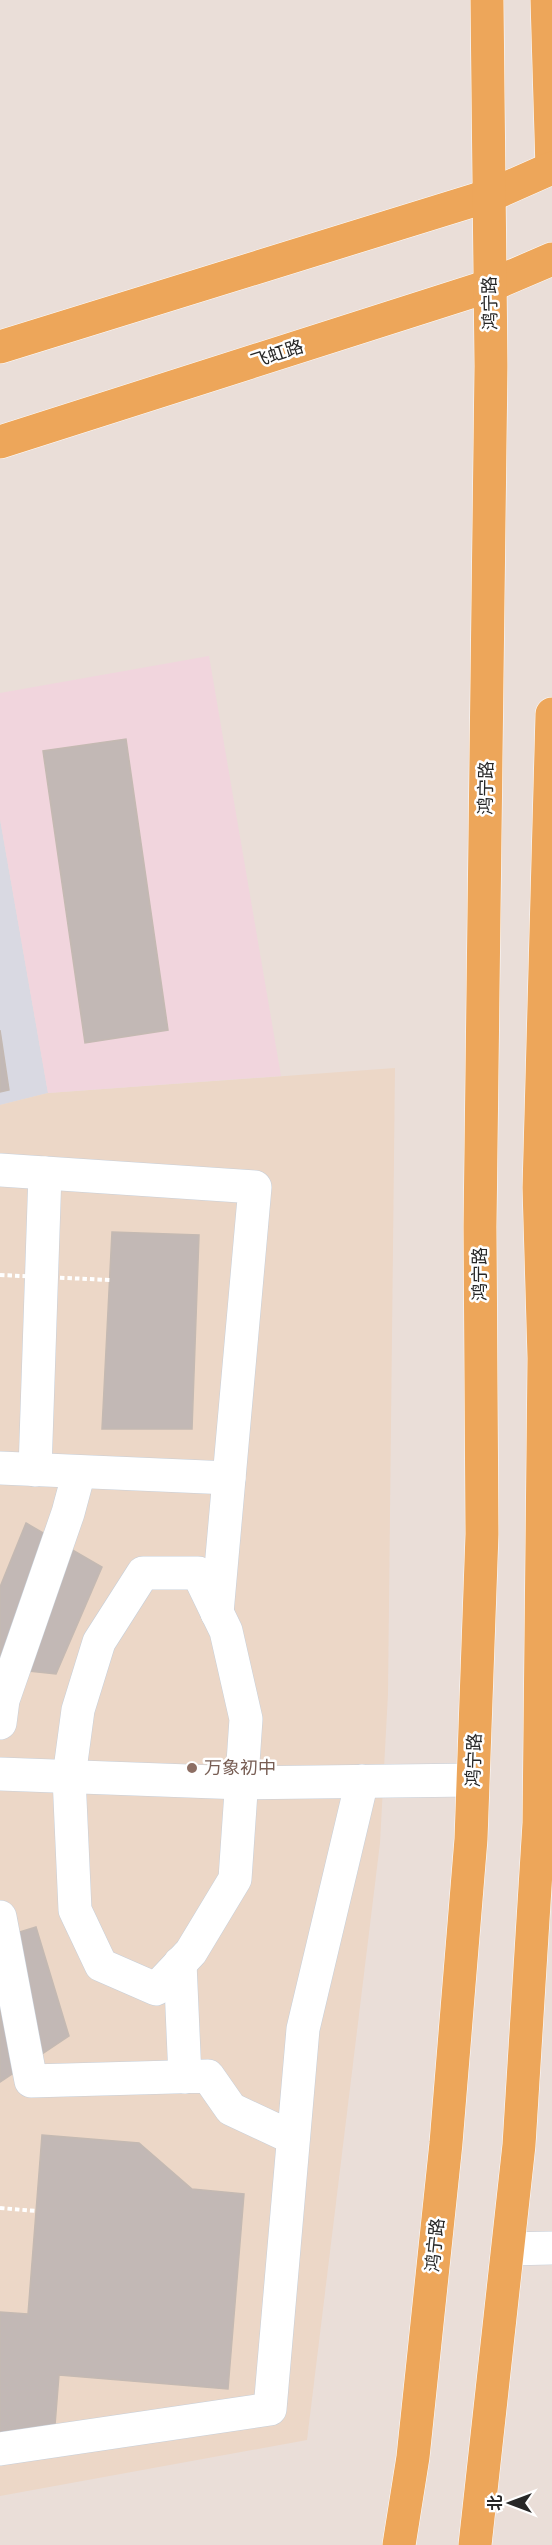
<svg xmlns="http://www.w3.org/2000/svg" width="552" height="2545" font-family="Rubik,'Noto Sans SC',sans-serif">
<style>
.industrial{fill:#d9d9e2}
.education{fill:#ecd7c7}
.medical{fill:#f1d5dd}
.building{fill:#c2b8b5;stroke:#c4b9b2;stroke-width:1.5}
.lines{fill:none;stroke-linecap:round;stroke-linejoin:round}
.minor-casing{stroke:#c7cfd9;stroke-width:34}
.major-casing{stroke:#fff;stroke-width:34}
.path{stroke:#fff;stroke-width:4;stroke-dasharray:4.5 3;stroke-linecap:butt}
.minor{stroke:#fff;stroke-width:33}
.major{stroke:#eda65a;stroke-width:33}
.path-bridge{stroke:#fff;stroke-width:4;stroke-dasharray:4.5 3;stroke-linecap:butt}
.education-dot{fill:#8d6e63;stroke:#fff;stroke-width:2}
.labels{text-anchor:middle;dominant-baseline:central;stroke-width:5;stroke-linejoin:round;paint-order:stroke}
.street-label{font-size:18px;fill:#272727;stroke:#fff}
.education-label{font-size:18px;fill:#785e54;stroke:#fff;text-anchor:start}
</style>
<rect width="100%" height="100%" fill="#eaded8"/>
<!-- industrial -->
<path class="industrial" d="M 0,819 L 48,1093 L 0,1105 Z"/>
<!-- education -->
<path class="education" d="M 395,1068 L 388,1694 L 380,1843 L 307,2440 L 0,2496 L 0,1105 L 48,1093 Z"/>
<!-- medical -->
<path class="medical" d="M 209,656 L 281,1076 L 48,1093 L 0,819 L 0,693 Z"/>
<!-- building -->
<g class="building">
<path d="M 126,739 L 168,1030 L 85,1043 L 43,751 Z"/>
<path d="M 0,1030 L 9,1090 L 0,1092 Z"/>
<path d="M 112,1232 L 199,1235 L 192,1429 L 102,1429 Z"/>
<path d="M 26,1523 L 102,1567 L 56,1674 L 0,1668 L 0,1587 Z"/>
<path d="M 36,1927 L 69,2036 L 0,2082 L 0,1938 Z"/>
<path d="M 42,2135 L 139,2143 L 192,2189 L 244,2194 L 228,2389 L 59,2375 L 53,2450 L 0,2446 L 0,2312 L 28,2314 Z"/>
</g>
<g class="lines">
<defs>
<g id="minor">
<path d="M 0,1170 L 255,1187 L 217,1613"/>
<path d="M 0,1468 L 229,1478"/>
<path d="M 35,1470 L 45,1173"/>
<path d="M 143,1573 L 198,1573 L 226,1631 L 246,1719 L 235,1879 L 191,1952 L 156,1989 L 101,1965 L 75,1910 L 69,1777 L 78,1710 L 99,1642 Z"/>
<path d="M 0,1723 L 3,1700 L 68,1513 L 79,1472"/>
<path d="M 0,1774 L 242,1783 L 473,1780"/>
<path d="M 0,1917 L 31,2081 L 208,2076 L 231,2109 L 293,2138"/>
<path d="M 180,1963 L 185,2077"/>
<path d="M 508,2249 L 552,2248"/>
<path d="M 0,2449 L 270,2409 L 303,2029 L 362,1781"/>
</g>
<g id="major">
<path d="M 547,0 L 552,169"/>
<path d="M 0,347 L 491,195 L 552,168"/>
<path d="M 0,442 L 489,286 L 552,259"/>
<path d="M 399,2545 L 413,2457 L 446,2143 L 471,1839 L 482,1534 L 480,1227 L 491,366 L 487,0"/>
<path d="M 475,2545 L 519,2145 L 539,1823 L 544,1358 L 539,1188 L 552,714"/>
</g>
</defs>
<!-- minor casing -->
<use href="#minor" class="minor-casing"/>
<!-- major casing -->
<use href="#major" class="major-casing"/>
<!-- path -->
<path class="path" d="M 0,2208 L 36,2211"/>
<!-- minor -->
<use href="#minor" class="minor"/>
<!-- major -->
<use href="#major" class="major"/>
<!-- path-bridge -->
<path class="path-bridge" d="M 0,1275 L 110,1280"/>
</g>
<!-- markers -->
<circle class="education-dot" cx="192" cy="1768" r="6"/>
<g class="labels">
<!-- street labels -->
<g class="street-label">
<text transform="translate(490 303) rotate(-91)">鸿宁路</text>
<text transform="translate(277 354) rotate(-18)">飞虹路</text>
<text transform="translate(486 788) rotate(-89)">鸿宁路</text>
<text transform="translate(480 1274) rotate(-90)">鸿宁路</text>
<text transform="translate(474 1760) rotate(-88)">鸿宁路</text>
<text transform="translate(435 2245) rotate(-84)">鸿宁路</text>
</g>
<!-- education labels -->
<g class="education-label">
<text x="204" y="1768">万象初中</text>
</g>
</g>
<!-- north arrow -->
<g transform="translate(510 2503) rotate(270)" stroke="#ffffff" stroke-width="4.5" paint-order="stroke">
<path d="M0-4.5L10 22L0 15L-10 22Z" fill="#272727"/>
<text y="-9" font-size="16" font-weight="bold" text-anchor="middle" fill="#272727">北</text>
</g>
</svg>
